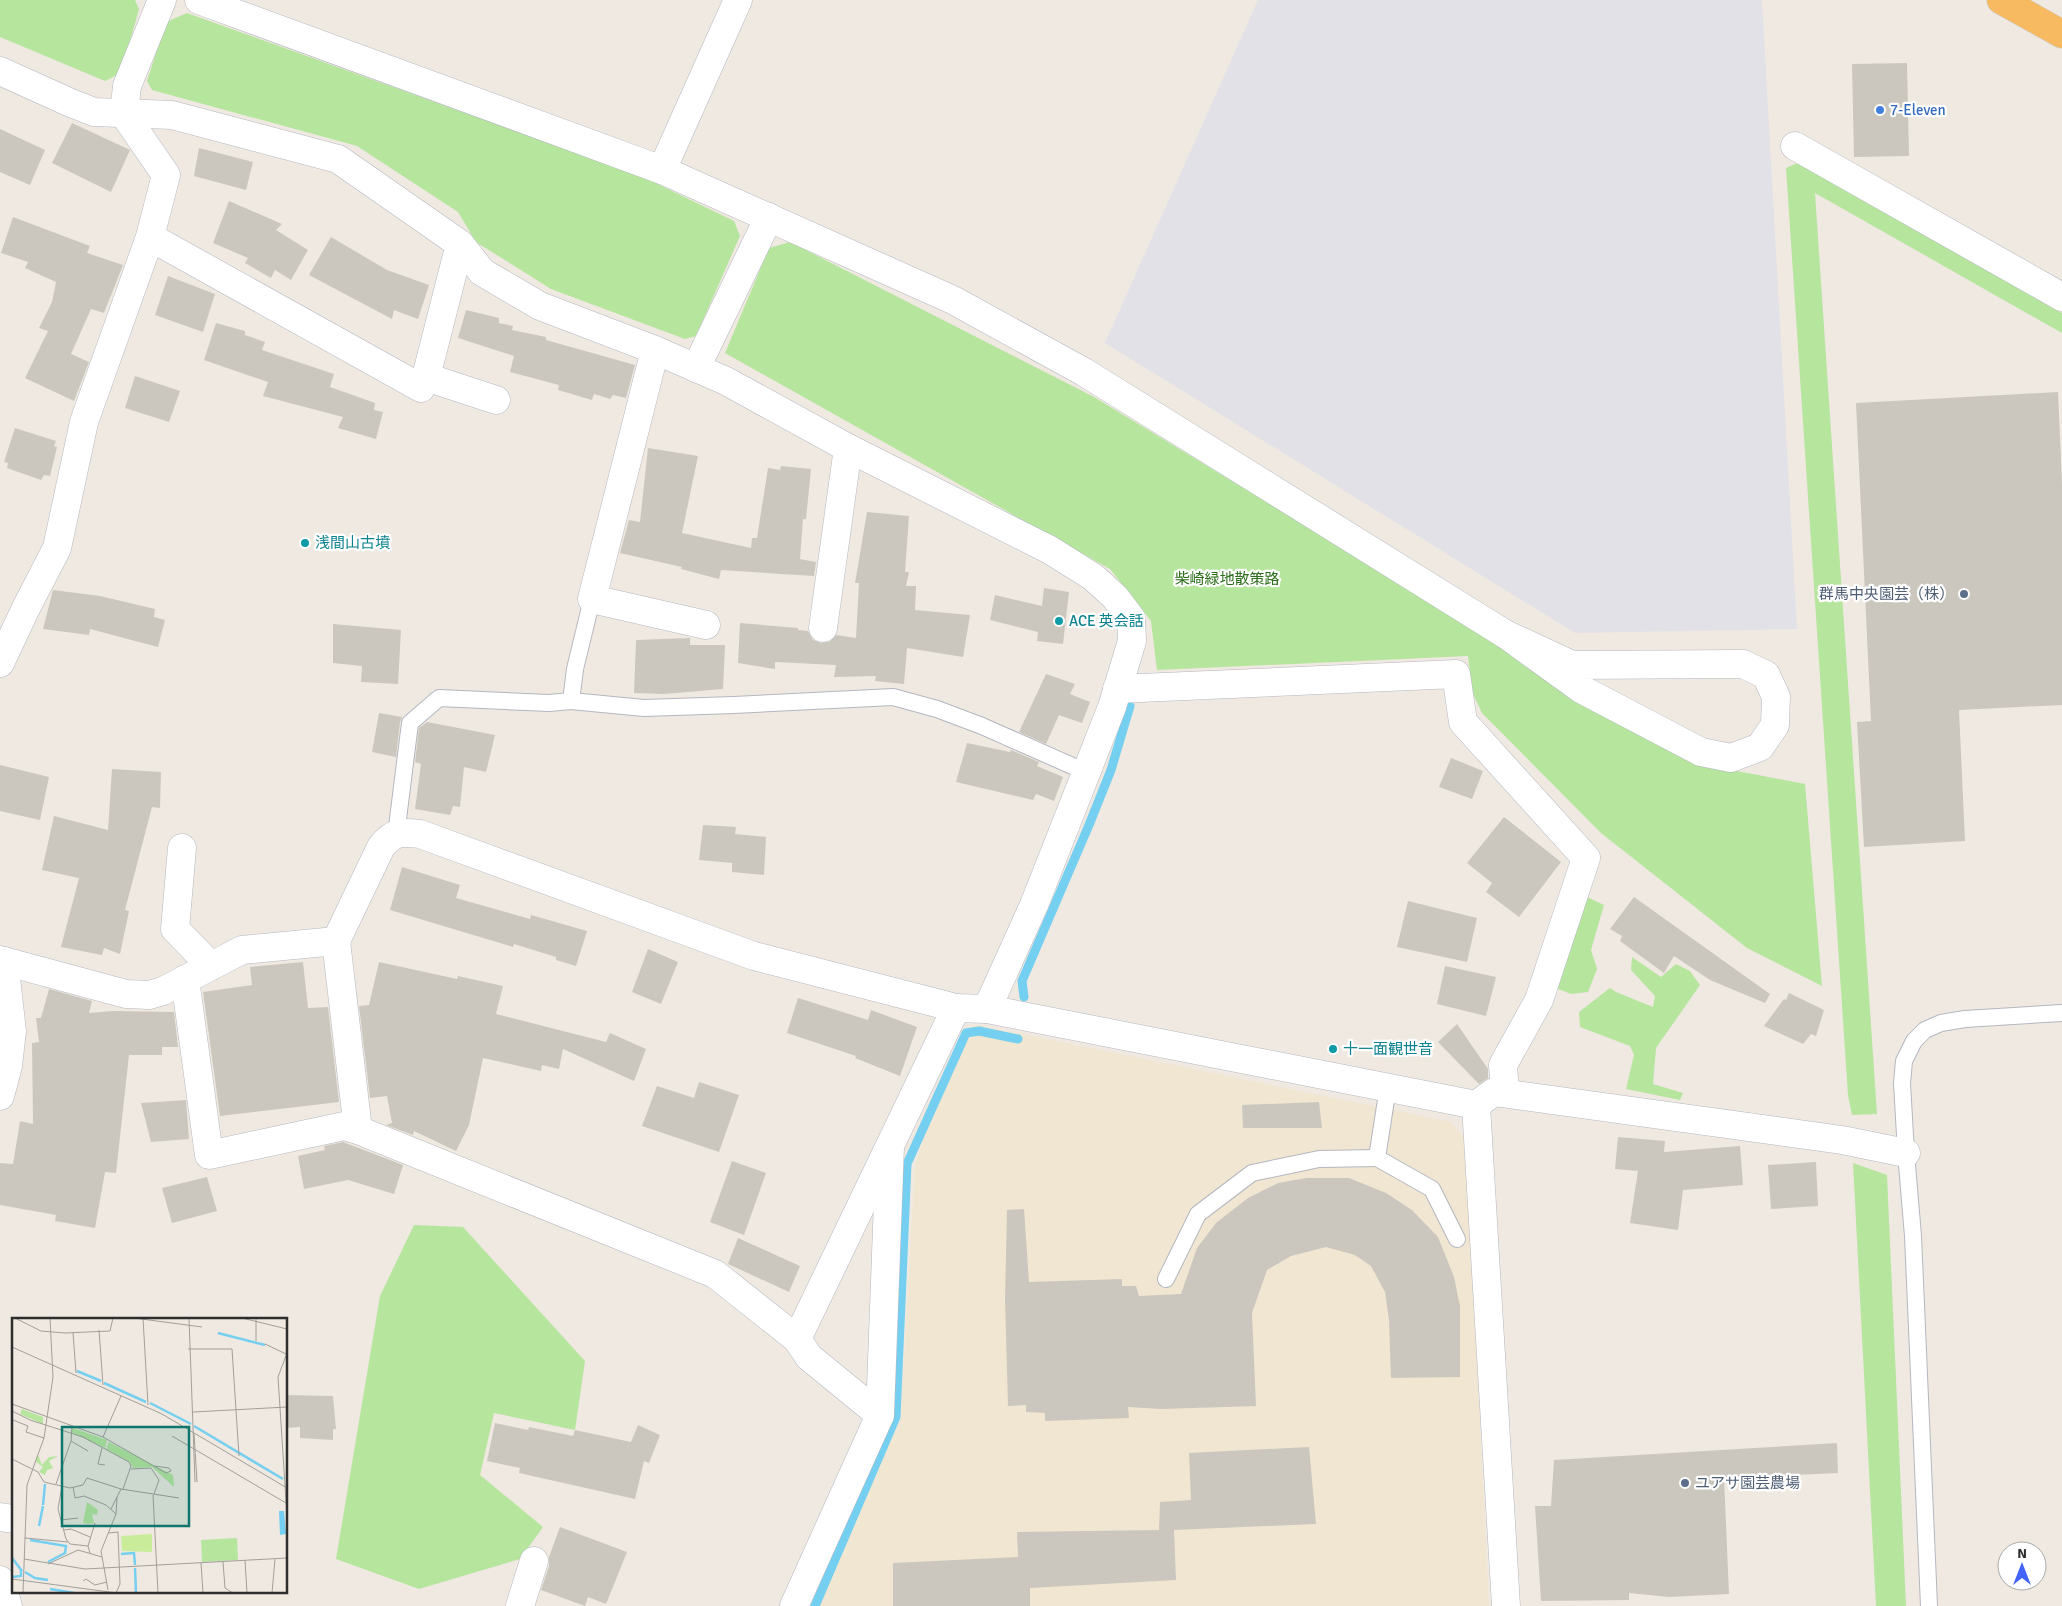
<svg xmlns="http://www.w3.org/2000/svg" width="2062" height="1606" font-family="Signika,'Noto Sans JP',sans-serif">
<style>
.industrial{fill:#e3e1e8}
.education{fill:#f0e6d1}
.green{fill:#b6e59e}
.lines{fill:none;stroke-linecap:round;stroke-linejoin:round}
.stream{stroke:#75cff0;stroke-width:9}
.building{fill:#cbc7bf}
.service-casing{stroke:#b4b7c1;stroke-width:18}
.minor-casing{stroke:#b4b7c1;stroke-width:29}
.tertiary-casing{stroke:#b4b7c1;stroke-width:29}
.trunk-casing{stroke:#c9c9c9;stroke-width:29}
.service{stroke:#fff;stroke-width:16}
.minor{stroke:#fff;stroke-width:28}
.tertiary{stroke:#fff;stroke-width:28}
.trunk{stroke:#f8ba60;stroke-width:28}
.shop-dot{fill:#3f7fe0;stroke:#fff;stroke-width:2}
.culture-dot{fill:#0f9aa8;stroke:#fff;stroke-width:2}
.service-dot{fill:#5c6f8a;stroke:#fff;stroke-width:2}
.labels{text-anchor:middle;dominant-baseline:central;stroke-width:4.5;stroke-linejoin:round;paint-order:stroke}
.shop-label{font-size:15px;fill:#366cbe;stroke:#fff;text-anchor:start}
.culture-label{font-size:15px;fill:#0d838f;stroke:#fff;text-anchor:start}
.park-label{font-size:15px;fill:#2c6e1b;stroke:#fff}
.service-label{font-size:15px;fill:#4e5e75;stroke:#fff;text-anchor:end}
.inset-river{fill:none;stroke:#75cff0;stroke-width:2.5}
.inset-road{fill:none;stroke:#a29e99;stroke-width:1}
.view{fill:#0f766e;fill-opacity:0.15;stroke:#0f766e;stroke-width:2.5}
.inset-edge{fill:none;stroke:#2e2e2e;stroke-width:2.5}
</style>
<rect width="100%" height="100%" fill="#efe9e1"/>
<!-- industrial -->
<path class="industrial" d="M 1258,0 L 1762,0 L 1797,629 L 1575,633 L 1105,343 Z"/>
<!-- education -->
<path class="education" d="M 978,1025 L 1451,1122 L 1466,1140 L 1489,1606 L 816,1606 L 901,1418 L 915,1164 L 963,1029 Z"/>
<!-- green -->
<g class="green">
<path d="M 0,0 L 135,0 L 139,9 L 121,73 L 105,81 L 0,37 Z"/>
<path d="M 187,13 L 643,177 L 734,221 L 740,236 L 696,336 L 685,339 L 551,289 L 476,242 L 458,212 L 357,146 L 152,90 L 147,81 L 166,22 Z"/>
<path d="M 1808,163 L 2062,313 L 2062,333 L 1815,193 L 1877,1114 L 1852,1115 L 1848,1095 L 1786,168 L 1795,164 Z"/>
<path d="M 790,242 L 1094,397 L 1512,652 L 1700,764 L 1805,784 L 1822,986 L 1747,948 L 1601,833 L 1482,713 L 1473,694 L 1468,656 L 1157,670 L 1151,621 L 1110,569 L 725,353 L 769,248 Z"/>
<path d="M 1585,896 L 1604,905 L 1591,950 L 1597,969 L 1588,992 L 1571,994 L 1551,986 Z"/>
<path d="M 1632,957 L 1661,977 L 1676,964 L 1690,971 L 1700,985 L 1656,1048 L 1653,1084 L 1683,1093 L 1680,1100 L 1626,1089 L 1634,1055 L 1630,1046 L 1580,1027 L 1579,1012 L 1610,988 L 1616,992 L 1653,1007 L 1655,996 L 1631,970 Z"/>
<path d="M 1853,1163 L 1887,1175 L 1906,1606 L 1876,1606 Z"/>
<path d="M 414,1225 L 463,1227 L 585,1361 L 575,1430 L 494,1413 L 480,1475 L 543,1527 L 520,1559 L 419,1589 L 336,1559 L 380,1296 Z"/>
</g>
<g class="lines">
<!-- stream -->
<g class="stream">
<path d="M 1024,997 L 1022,981 L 1089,825 L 1111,770 L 1130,706"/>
<path d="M 815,1606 L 896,1417 L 907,1164 L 966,1033 L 979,1031 L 1018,1039"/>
</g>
</g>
<!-- building -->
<g class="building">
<path d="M 1907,63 L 1909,156 L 1854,157 L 1852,64 Z"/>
<path d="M 72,123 L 130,150 L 111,192 L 52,163 Z"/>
<path d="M 0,129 L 45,150 L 30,185 L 0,172 Z"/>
<path d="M 199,148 L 253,162 L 246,190 L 194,176 Z"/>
<path d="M 229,201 L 282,224 L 276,230 L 308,250 L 291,280 L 275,270 L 271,278 L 245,263 L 248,258 L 213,243 Z"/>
<path d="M 13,217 L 90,246 L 87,253 L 123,265 L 104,313 L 91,309 L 71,354 L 89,362 L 74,401 L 25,378 L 48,331 L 39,328 L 52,302 L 56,282 L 25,268 L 28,262 L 1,253 Z"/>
<path d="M 331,237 L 387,270 L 429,285 L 418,319 L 394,310 L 392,319 L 309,275 Z"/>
<path d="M 168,276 L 215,294 L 203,332 L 155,315 Z"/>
<path d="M 466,310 L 499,318 L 499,323 L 513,326 L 512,330 L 546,337 L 546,340 L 635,365 L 626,398 L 613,395 L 610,399 L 594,394 L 592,400 L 558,390 L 559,385 L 510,372 L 514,356 L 458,338 Z"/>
<path d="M 216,323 L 245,331 L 245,335 L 265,342 L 262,350 L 334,374 L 330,387 L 375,403 L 374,410 L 383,412 L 376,439 L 338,428 L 343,417 L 263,396 L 268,382 L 204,360 Z"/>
<path d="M 135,376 L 180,391 L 169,422 L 125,408 Z"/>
<path d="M 2058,392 L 2062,483 L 2062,705 L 1959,710 L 1965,841 L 1864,847 L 1857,722 L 1871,721 L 1856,403 Z"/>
<path d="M 15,428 L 56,441 L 54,446 L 57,447 L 50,476 L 44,475 L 41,480 L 7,468 L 8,463 L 4,462 Z"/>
<path d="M 648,448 L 698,456 L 682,533 L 751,548 L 752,538 L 757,538 L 768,468 L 780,470 L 781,466 L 811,469 L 806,519 L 803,519 L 800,559 L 816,562 L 814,576 L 721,570 L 719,579 L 681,569 L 682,567 L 620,553 L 629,520 L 640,522 Z"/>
<path d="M 867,512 L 909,516 L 905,572 L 909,572 L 906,586 L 916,586 L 915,610 L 970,615 L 963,657 L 907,648 L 904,684 L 875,681 L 876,676 L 834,677 L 836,665 L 775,662 L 775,669 L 738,663 L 740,623 L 798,628 L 798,630 L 808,631 L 813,640 L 821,643 L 829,642 L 836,635 L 856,638 L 859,583 L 855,583 Z"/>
<path d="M 1044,588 L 1069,592 L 1063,644 L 1037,641 L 1038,632 L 990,620 L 995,595 L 1042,606 Z"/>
<path d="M 53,590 L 100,596 L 155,609 L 154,617 L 165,620 L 158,647 L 90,629 L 89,635 L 43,629 Z"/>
<path d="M 333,624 L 401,630 L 398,684 L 361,682 L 362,666 L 333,663 Z"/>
<path d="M 690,638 L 690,645 L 725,645 L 723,689 L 664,694 L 634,693 L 636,640 Z"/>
<path d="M 1046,674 L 1075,684 L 1070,694 L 1090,702 L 1082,723 L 1059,715 L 1046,744 L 1019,732 Z"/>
<path d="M 379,713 L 402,717 L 400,722 L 396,757 L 372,752 Z"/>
<path d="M 427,722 L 495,735 L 486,772 L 464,767 L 460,807 L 453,806 L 450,815 L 415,809 L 421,764 L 415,762 L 419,728 Z"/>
<path d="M 967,743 L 1010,752 L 1011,750 L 1039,762 L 1037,766 L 1063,777 L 1054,801 L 1036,794 L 1033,800 L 956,782 Z"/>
<path d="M 1451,758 L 1483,771 L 1472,799 L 1439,787 Z"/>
<path d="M 0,765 L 49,777 L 40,820 L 0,811 Z"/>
<path d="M 112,769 L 161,772 L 160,808 L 152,807 L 125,910 L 129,911 L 120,954 L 104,948 L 102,955 L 61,947 L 79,878 L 42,870 L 54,816 L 108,830 Z"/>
<path d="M 1504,817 L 1561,862 L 1519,917 L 1486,892 L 1492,883 L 1467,863 Z"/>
<path d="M 703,825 L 736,827 L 735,834 L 766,837 L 764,875 L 732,872 L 732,863 L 699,860 Z"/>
<path d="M 402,867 L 460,885 L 456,898 L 530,919 L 531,915 L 587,931 L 576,966 L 556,960 L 556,957 L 514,944 L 513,947 L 390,910 Z"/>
<path d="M 1634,897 L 1770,994 L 1765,1003 L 1710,980 L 1674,956 L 1664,973 L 1620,941 L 1622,936 L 1610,929 Z"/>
<path d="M 1408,901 L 1477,918 L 1467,962 L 1397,947 Z"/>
<path d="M 648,949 L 678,962 L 661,1004 L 632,992 Z"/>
<path d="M 303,962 L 308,1008 L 328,1007 L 339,1102 L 220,1116 L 203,992 L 252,985 L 250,967 Z"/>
<path d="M 379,962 L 457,979 L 458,976 L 503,986 L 496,1014 L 606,1042 L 610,1033 L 646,1049 L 634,1081 L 563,1049 L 559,1069 L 542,1065 L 541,1071 L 483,1058 L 469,1125 L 456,1151 L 414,1131 L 413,1135 L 386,1125 L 392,1123 L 387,1096 L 370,1098 L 359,1006 L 369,1005 Z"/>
<path d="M 1445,966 L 1496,977 L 1486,1016 L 1437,1004 Z"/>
<path d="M 49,989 L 92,1001 L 89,1013 L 113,1011 L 174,1012 L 178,1047 L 162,1047 L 162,1055 L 129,1055 L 116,1173 L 105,1172 L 95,1228 L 55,1221 L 56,1215 L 0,1205 L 0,1163 L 13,1164 L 20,1121 L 33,1124 L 32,1043 L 39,1042 L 36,1018 L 41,1018 Z"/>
<path d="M 1789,993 L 1824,1010 L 1816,1036 L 1811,1034 L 1803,1044 L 1764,1026 L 1784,999 L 1786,1000 Z"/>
<path d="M 798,998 L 868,1020 L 871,1010 L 917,1027 L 900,1076 L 855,1058 L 856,1056 L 787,1033 Z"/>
<path d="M 1457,1024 L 1488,1069 L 1488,1078 L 1479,1084 L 1438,1042 Z"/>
<path d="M 699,1082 L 739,1095 L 719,1152 L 642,1126 L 657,1086 L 694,1098 Z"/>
<path d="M 186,1100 L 189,1139 L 151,1142 L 141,1103 Z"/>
<path d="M 1319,1102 L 1322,1128 L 1243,1128 L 1242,1105 Z"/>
<path d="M 1618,1137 L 1665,1141 L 1664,1152 L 1740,1146 L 1743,1185 L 1683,1190 L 1678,1230 L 1630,1223 L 1638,1171 L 1615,1169 Z"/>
<path d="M 343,1142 L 403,1165 L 394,1194 L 348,1180 L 304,1189 L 298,1156 L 325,1150 L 324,1146 Z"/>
<path d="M 732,1161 L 766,1173 L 744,1235 L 710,1222 Z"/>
<path d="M 1816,1162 L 1818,1206 L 1771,1209 L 1768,1165 Z"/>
<path d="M 207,1177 L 217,1211 L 172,1223 L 162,1188 Z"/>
<path d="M 1307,1178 L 1349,1178 L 1386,1193 L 1412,1210 L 1438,1237 L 1454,1277 L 1460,1306 L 1460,1377 L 1391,1378 L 1389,1320 L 1385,1292 L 1371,1266 L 1355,1255 L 1326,1247 L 1291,1256 L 1267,1270 L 1252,1313 L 1256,1406 L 1161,1409 L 1128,1407 L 1129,1418 L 1045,1421 L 1045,1413 L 1026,1412 L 1026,1405 L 1008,1406 L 1005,1300 L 1007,1210 L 1024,1209 L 1029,1282 L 1122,1279 L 1122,1286 L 1136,1286 L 1139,1296 L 1181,1294 L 1197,1248 L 1216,1223 L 1248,1198 L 1278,1183 Z"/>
<path d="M 738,1238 L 800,1266 L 789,1292 L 728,1264 Z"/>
<path d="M 286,1395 L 333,1396 L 336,1429 L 333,1429 L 333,1440 L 300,1438 L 300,1427 L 286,1428 Z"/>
<path d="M 495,1423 L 528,1430 L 529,1427 L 573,1436 L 575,1430 L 631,1442 L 638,1425 L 660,1435 L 649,1463 L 644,1461 L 635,1499 L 519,1473 L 520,1468 L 487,1461 Z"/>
<path d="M 1837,1443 L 1838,1473 L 1724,1478 L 1729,1594 L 1669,1597 L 1629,1593 L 1629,1600 L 1541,1601 L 1535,1506 L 1551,1506 L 1554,1460 Z"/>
<path d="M 1309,1447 L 1316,1524 L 1174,1530 L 1176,1580 L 1030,1588 L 1030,1606 L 893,1606 L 893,1563 L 1018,1557 L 1017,1532 L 1159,1530 L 1160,1502 L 1191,1500 L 1189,1453 Z"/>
<path d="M 560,1527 L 627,1552 L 606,1604 L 588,1597 L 585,1606 L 541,1590 L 549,1566 L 549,1557 Z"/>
</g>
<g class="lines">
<defs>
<g id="service">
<path d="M 571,701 L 644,708 L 734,705 L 893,697 L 937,709 L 982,726 L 1086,772"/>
<path d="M 396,835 L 410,723 L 439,698 L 549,703 L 571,701 L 575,669 L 592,599"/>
<path d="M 1388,1087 L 1377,1158 L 1432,1189 L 1457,1239"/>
<path d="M 1166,1279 L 1198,1214 L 1252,1173 L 1319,1159 L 1377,1158"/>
<path d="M 1929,1606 L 1913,1236 L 1906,1153 L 1902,1083 L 1904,1061 L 1914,1041 L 1925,1030 L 1941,1023 L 1965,1019 L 2062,1013"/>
</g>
<g id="minor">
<path d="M 0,71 L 71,103 L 94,112 L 172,115 L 338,159 L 460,244 L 482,272 L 540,306 L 655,350 L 726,381 L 848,448 L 1050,550 L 1093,577 L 1115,597 L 1131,618 L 1132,641 L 1112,707 L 1034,905 L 987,1009"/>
<path d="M 1795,146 L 2062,297"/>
<path d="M 150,237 L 421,388"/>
<path d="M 460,244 L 426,377 L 496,400"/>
<path d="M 655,350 L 592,599 L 706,625"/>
<path d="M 696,368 L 769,217"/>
<path d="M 823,628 L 848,448"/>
<path d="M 1505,634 L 1572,665 L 1743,664 L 1766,675 L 1776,697 L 1775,725 L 1760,747 L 1731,758 L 1701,752 L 1581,689 Z"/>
<path d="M 0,663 L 26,608 L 57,548 L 84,422 L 150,237 L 166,175 L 124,114 L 127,86 L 162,0"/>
<path d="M 1117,689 L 1456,674 L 1463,722 L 1586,858 L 1539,1000 L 1503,1065 L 1505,1093"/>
<path d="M 182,848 L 175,929 L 211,966"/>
<path d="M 336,941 L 358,1130"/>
<path d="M 0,960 L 126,994 L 149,995 L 163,991 L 242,950 L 336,941 L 381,847 C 394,831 401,832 420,834 L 754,956 L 956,1008 L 987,1009 L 1476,1105 L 1494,1092 L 1842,1140 L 1906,1153"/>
<path d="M 185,979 L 209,1155 L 344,1126 L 358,1130 L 715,1274 L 797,1339 L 809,1357 L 880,1415"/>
<path d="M 0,1096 L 8,1066 L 12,1031 L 4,961"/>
<path d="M 1476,1105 L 1506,1606"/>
<path d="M 797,1339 L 956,1008"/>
<path d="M 0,1517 L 14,1519"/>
<path d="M 0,1580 L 8,1606"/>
<path d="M 520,1606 L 534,1561"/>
<path d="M 794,1606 L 880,1415 L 890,1147"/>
</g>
<g id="tertiary">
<path d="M 199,0 L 662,170 L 953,300 L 1084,372 L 1505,634"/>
<path d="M 662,170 L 738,0"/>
</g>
<path id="trunk" d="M 2001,0 L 2062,34"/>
</defs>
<!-- service casing -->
<use href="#service" class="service-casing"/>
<!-- minor casing -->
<use href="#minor" class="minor-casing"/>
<!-- tertiary casing -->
<use href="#tertiary" class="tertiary-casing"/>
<!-- trunk casing -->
<use href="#trunk" class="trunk-casing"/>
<!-- service -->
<use href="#service" class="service"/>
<!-- minor -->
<use href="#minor" class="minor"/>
<!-- tertiary -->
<use href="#tertiary" class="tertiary"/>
<!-- trunk -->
<use href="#trunk" class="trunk"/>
</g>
<!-- markers -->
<circle class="shop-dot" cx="1880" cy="110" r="5"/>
<g class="culture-dot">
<circle cx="305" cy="543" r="5"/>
<circle cx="1059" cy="621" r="5"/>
<circle cx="1333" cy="1049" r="5"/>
</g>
<g class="service-dot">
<circle cx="1964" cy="594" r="5"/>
<circle cx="1685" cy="1483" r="5"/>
</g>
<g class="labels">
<!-- shop labels -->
<g class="shop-label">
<text x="1890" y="110">7-Eleven</text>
</g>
<!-- culture labels -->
<g class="culture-label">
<text x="315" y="543">浅間山古墳</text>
<text x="1069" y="621">ACE 英会話</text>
<text x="1343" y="1049">十一面観世音</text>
</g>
<!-- park labels -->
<g class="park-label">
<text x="1227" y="579">柴崎緑地散策路</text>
</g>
<!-- service labels -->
<g class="service-label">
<text x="1954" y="594">群馬中央園芸（株）</text>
<text x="1695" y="1483" text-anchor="start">ユアサ園芸農場</text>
</g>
</g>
<!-- overview -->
<g transform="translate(12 1318)">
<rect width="275" height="275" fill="#efe9e1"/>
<path d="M 10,91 L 31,99 L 31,106 L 8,96 ZM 61,110 L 95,122 L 93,130 L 59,114 ZM 97,124 L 161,157 L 162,169 L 140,149 L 121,150 L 118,144 L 94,131 ZM 26,137 L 30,147 L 37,139 L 46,138 L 37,143 L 41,150 L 35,152 L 33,157 L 27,154 L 31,149 L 23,143 ZM 75,184 L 86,192 L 85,197 L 80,196 L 82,205 L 76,206 L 71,205 ZM 225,220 L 226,242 L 190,244 L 189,222 Z" fill="#b6e59e"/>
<path d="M 140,216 L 140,234 L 110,233 L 109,218 Z" fill="#c9ec9a"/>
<path d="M 267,193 L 272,193 L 274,216 L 268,217 Z" fill="#75cff0"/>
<path class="inset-river" d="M 206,15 L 253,27M 65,53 L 89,63M 92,65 L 134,84M 138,85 L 179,106M 182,108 L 271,161M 31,187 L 33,166M 27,208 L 31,188M 18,222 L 54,228 L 53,235 L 36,244M 109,236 L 122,235 L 123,247M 0,240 L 10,253M 123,250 L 124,275M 13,254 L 23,260 L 36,262M 0,259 L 9,258 L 9,251M 38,271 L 62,275"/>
<path class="inset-road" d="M 3,0 L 29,13 L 53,15 L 98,13 L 101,0M 122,0 L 190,9M 131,0 L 136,87M 177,0 L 183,164M 230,0 L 275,11M 87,12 L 91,67M 61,15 L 64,55M 244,23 L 244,0M 253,26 L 274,36M 0,29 L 150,96 L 275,170M 176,31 L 220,31 L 227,138M 275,35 L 266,59 L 275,198M 0,86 L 91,119 L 154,155 L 159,153 L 157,150 L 142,148M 0,93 L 18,102 L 71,119 L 117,144 L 119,148 L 111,171M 181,94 L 275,89M 1,102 L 16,108 L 14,114 L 32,120M 182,115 L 185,164M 160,118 L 274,185M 91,119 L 109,78M 59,123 L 76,133M 90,130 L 86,146 L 93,147M 0,141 L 26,154 L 32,164 L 58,170 L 71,167 L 75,160 L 109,171 L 167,180M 119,151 L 139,150 L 147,162 L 142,176M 44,166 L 59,123 L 60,108M 50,168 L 46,191 L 54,221 L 58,226 L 76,228 L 78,235M 61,169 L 63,180 L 72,178 L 94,187 L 104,196M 141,177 L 146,275M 99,191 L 109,171M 49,202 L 66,200M 52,212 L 59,211 L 78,219M 96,215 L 106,214 L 108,266 L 104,275M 13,220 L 56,224M 76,228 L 83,205M 12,241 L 73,251 L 275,240M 233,242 L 235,275M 211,244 L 213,270 L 221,275M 189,245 L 191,275M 36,246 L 66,232 L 90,239M 0,261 L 105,275M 71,263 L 74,261 L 83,267 L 95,264M 96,272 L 89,233 L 104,196 L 105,179M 11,275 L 15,167 L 32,120 L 41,59 L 38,0M 260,275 L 263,241"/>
<path class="view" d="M 50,109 L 177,109 L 177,208 L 50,208 Z"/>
<rect width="275" height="275" class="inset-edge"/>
</g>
<!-- north arrow -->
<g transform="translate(2022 1566)"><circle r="24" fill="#ffffff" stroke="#ababab"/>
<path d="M0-4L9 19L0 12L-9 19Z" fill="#4264fb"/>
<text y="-8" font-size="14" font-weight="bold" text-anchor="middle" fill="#2e2e2e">N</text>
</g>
</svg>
